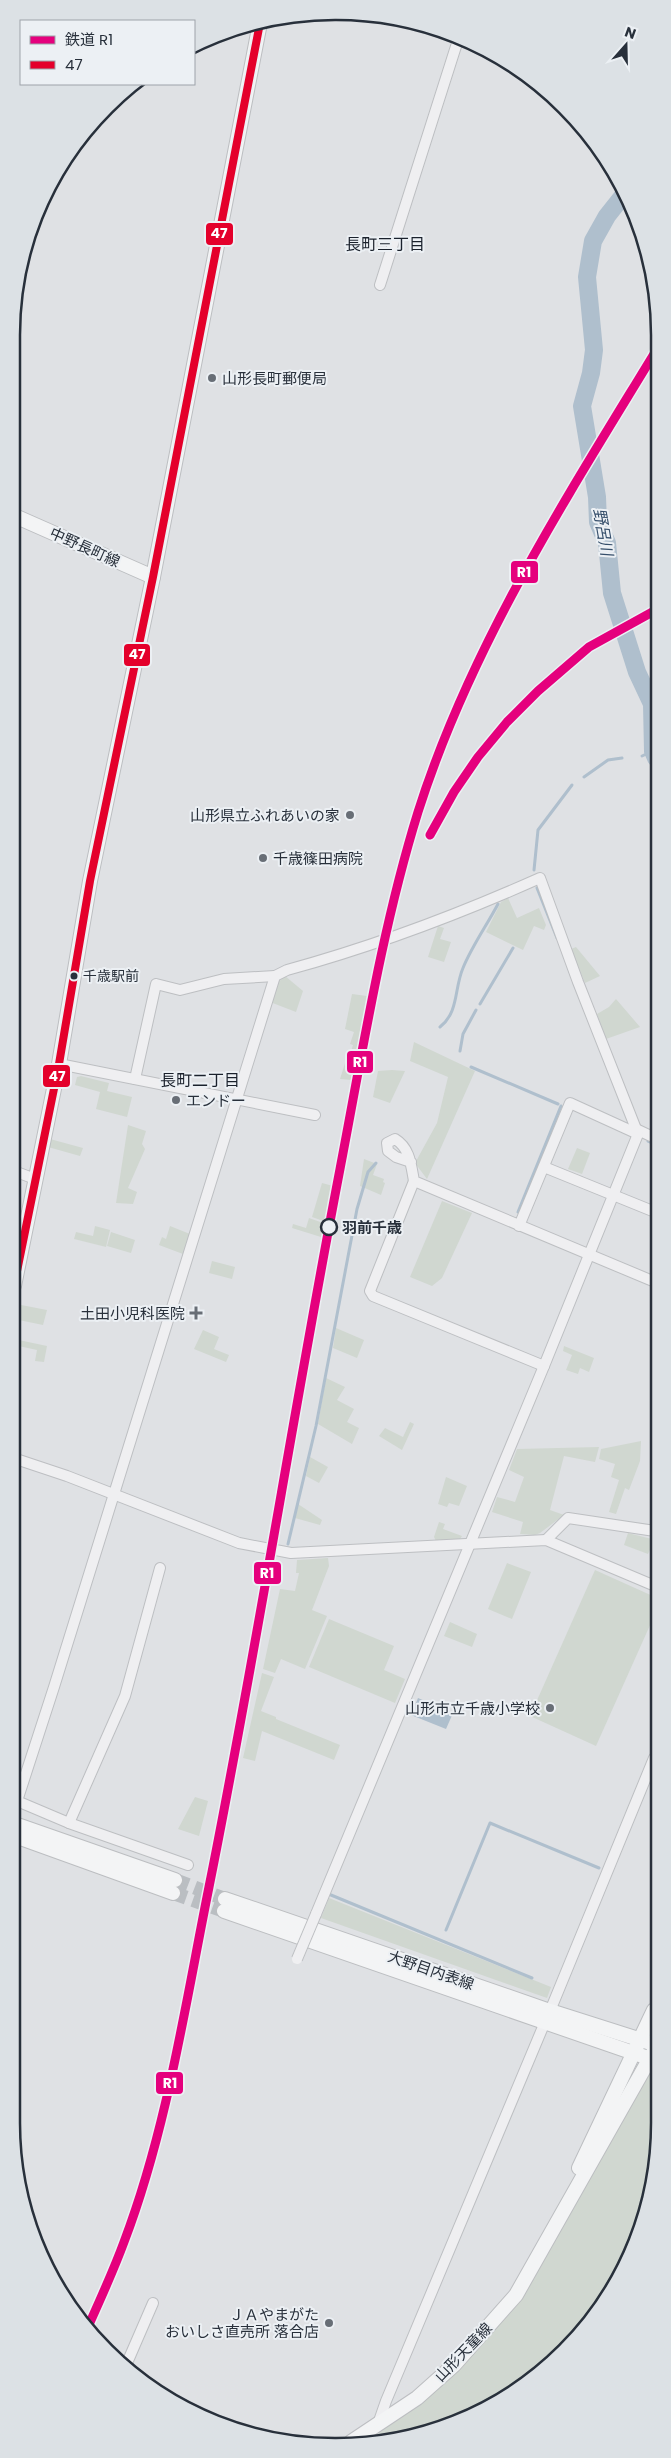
<svg xmlns="http://www.w3.org/2000/svg" width="671" height="2458" font-family="Poppins,'Noto Sans JP',sans-serif">
<style>
.green{fill:#d0d7d0}
.water{fill:#afbfcd}
.lines{fill:none;stroke-linecap:round;stroke-linejoin:round}
.stream{stroke:#afbfcd;stroke-width:3}
.river{stroke:#afbfcd;stroke-width:18}
.major-tunnel{stroke:#babec2;stroke-width:14;stroke-dasharray:14 7;stroke-linecap:butt}
.minor-casing{stroke:#bdbfc2;stroke-width:12}
.major-casing{stroke:#bcbec1;stroke-width:16}
.minor{stroke:#efeff1;stroke-width:10}
.major{stroke:#f3f4f5;stroke-width:14}
.minor-bridge-casing{stroke:#bdbfc2;stroke-width:12;stroke-linecap:butt}
.minor-bridge{stroke:#efeff1;stroke-width:10}
.bus-1-casing{stroke:#ecf0f4;stroke-width:11}
.bus-1{stroke:#e4002b;stroke-width:8}
.rail-1-casing{stroke:#ecf0f4;stroke-width:12}
.rail-1{stroke:#e5007d;stroke-width:9}
.poi-dot{fill:#686e76;stroke:#ecf0f4;stroke-width:2}
.bus-dot{fill:#28303b;stroke:#ecf0f4;stroke-width:2}
.stop-dot{fill:#ecf0f4;stroke:#28303b;stroke-width:2.5}
.labels{text-anchor:middle;dominant-baseline:central;stroke-width:4;stroke-linejoin:round;paint-order:stroke}
.bus-label{font-size:14px;fill:#28303b;stroke:#ecf0f4;text-anchor:start}
.poi-label{font-size:15px;fill:#28303b;stroke:#ecf0f4;text-anchor:end}
.street-label{font-size:15px;fill:#28303b;stroke:#ecf0f4}
.stop-label{font-size:15px;font-weight:bold;fill:#28303b;stroke:#ecf0f4;text-anchor:start}
.neighbourhood-label{font-size:16px;fill:#1a212c;stroke:#ecf0f4}
.water-label{font-size:16px;font-style:italic;fill:#364f6b;stroke:#ecf0f4}
.rim{fill:none;stroke:#28303b;stroke-width:2.5}
.line-badge{stroke:#ecf0f4;stroke-width:2}
.badge-label{font-size:14px;text-anchor:middle;font-weight:bold;fill:#fff}
</style>
<rect width="100%" height="100%" fill="#dfe1e4"/>
<!-- green -->
<g class="green">
<path d="M 508,898 L 517,918 L 539,908 L 546,925 L 544,930 L 534,926 L 523,950 L 486,932 L 501,902 Z"/>
<path d="M 438,926 L 444,928 L 440,939 L 451,942 L 444,962 L 428,957 Z"/>
<path d="M 576,947 L 600,976 L 585,983 L 571,949 Z"/>
<path d="M 285,976 L 303,991 L 296,1012 L 270,1002 L 276,984 Z"/>
<path d="M 352,994 L 367,996 L 352,1080 L 340,1079 L 347,1057 L 349,1058 L 353,1045 L 350,1044 L 354,1032 L 345,1029 Z"/>
<path d="M 616,999 L 640,1027 L 606,1039 L 597,1014 L 609,1007 Z"/>
<path d="M 414,1042 L 475,1071 L 427,1179 L 415,1163 L 437,1123 L 448,1077 L 410,1061 Z"/>
<path d="M 392,1070 L 405,1071 L 390,1103 L 373,1097 L 378,1071 Z"/>
<path d="M 81,1076 L 109,1083 L 107,1091 L 132,1097 L 127,1117 L 96,1109 L 100,1092 L 75,1085 L 77,1077 Z"/>
<path d="M 128,1125 L 146,1131 L 142,1144 L 145,1149 L 128,1188 L 137,1192 L 133,1204 L 116,1203 Z"/>
<path d="M 50,1139 L 83,1148 L 80,1156 L 48,1147 Z"/>
<path d="M 577,1148 L 590,1153 L 582,1174 L 568,1169 Z"/>
<path d="M 364,1159 L 377,1164 L 373,1175 L 384,1179 L 383,1182 L 385,1183 L 381,1195 L 360,1186 Z"/>
<path d="M 322,1183 L 333,1186 L 326,1222 L 312,1217 Z"/>
<path d="M 442,1201 L 472,1213 L 442,1278 L 432,1286 L 410,1277 Z"/>
<path d="M 309,1218 L 326,1224 L 321,1237 L 292,1228 L 293,1224 L 306,1228 Z"/>
<path d="M 95,1226 L 110,1230 L 106,1247 L 74,1239 L 76,1232 L 93,1236 Z"/>
<path d="M 170,1226 L 190,1234 L 183,1254 L 159,1245 L 162,1237 L 166,1239 Z"/>
<path d="M 111,1232 L 135,1240 L 131,1253 L 107,1246 Z"/>
<path d="M 212,1261 L 235,1267 L 232,1279 L 209,1273 Z"/>
<path d="M 16,1304 L 47,1310 L 43,1325 L 14,1319 Z"/>
<path d="M 336,1328 L 364,1340 L 357,1358 L 333,1348 Z"/>
<path d="M 203,1330 L 219,1337 L 214,1349 L 229,1355 L 226,1362 L 194,1349 Z"/>
<path d="M 14,1339 L 47,1346 L 44,1362 L 35,1361 L 37,1350 L 14,1345 Z"/>
<path d="M 564,1346 L 594,1358 L 589,1372 L 580,1368 L 578,1374 L 566,1370 L 572,1355 L 563,1351 Z"/>
<path d="M 326,1378 L 345,1387 L 337,1400 L 354,1409 L 347,1422 L 359,1428 L 352,1444 L 318,1424 Z"/>
<path d="M 410,1422 L 414,1424 L 402,1450 L 379,1436 L 385,1428 L 403,1437 Z"/>
<path d="M 641,1441 L 640,1461 L 629,1490 L 625,1488 L 616,1514 L 609,1512 L 619,1480 L 611,1477 L 615,1464 L 599,1459 L 601,1449 Z"/>
<path d="M 599,1447 L 595,1462 L 564,1456 L 550,1510 L 564,1515 L 540,1533 L 535,1535 L 520,1534 L 523,1522 L 492,1512 L 497,1497 L 515,1502 L 524,1477 L 509,1470 L 517,1449 Z"/>
<path d="M 310,1457 L 328,1467 L 319,1483 L 306,1476 Z"/>
<path d="M 446,1477 L 467,1486 L 459,1506 L 449,1503 L 447,1507 L 438,1504 Z"/>
<path d="M 298,1504 L 322,1520 L 320,1525 L 295,1518 Z"/>
<path d="M 439,1522 L 445,1524 L 443,1529 L 462,1536 L 460,1539 L 436,1541 L 434,1537 Z"/>
<path d="M 628,1533 L 652,1539 L 653,1543 L 648,1554 L 624,1545 Z"/>
<path d="M 328,1558 L 329,1566 L 312,1610 L 327,1616 L 305,1669 L 281,1659 L 275,1673 L 263,1669 L 280,1589 L 295,1591 L 299,1573 L 296,1573 L 297,1560 Z"/>
<path d="M 507,1563 L 531,1572 L 512,1619 L 488,1609 Z"/>
<path d="M 595,1570 L 655,1597 L 655,1614 L 596,1746 L 530,1716 Z"/>
<path d="M 329,1619 L 394,1646 L 384,1670 L 405,1679 L 395,1703 L 309,1667 Z"/>
<path d="M 450,1622 L 477,1634 L 472,1647 L 444,1636 Z"/>
<path d="M 262,1673 L 274,1677 L 261,1711 L 276,1717 L 276,1719 L 340,1745 L 334,1760 L 262,1731 L 255,1761 L 243,1758 Z"/>
<path d="M 195,1797 L 208,1801 L 199,1836 L 178,1829 Z"/>
<path d="M 329,1898 L 551,1987 L 547,1998 L 321,1918 Z"/>
<path d="M 654,2060 L 654,2185 L 605,2302 L 533,2380 L 420,2436 L 351,2442 L 417,2398 L 488,2328 Z"/>
</g>
<!-- water -->
<path class="water" d="M 418,1698 L 453,1713 L 446,1729 L 411,1715 Z"/>
<g class="lines">
<!-- stream -->
<g class="stream">
<path d="M 642,756 L 653,751"/>
<path d="M 584,777 L 608,760 L 622,758"/>
<path d="M 534,870 L 538,830 L 572,785"/>
<path d="M 537,888 L 557,938"/>
<path d="M 480,1004 L 513,948"/>
<path d="M 440,1027 C 459,1012 454,989 463,968 C 472,946 487,925 498,904"/>
<path d="M 460,1051 L 463,1034 L 476,1010"/>
<path d="M 471,1067 L 558,1104"/>
<path d="M 648,1141 L 655,1144"/>
<path d="M 518,1212 L 561,1106"/>
<path d="M 288,1544 L 316,1426 L 357,1209 L 368,1172 L 376,1163"/>
<path d="M 331,1895 L 532,1978"/>
<path d="M 446,1930 L 490,1823 L 599,1868"/>
</g>
<!-- river -->
<path class="river" d="M 626,192 L 607,216 L 593,241 L 587,277 L 594,350 L 591,373 L 582,406 L 597,497 L 598,522 L 607,543 L 612,593 L 637,672 L 652,704 L 653,751 L 656,758"/>
<!-- major-tunnel -->
<g class="major-tunnel">
<path d="M 175,1880 L 225,1899"/>
<path d="M 173,1893 L 224,1911"/>
</g>
<defs>
<g id="minor">
<path d="M 380,285 L 458,40"/>
<path d="M 59,1064 L 315,1115"/>
<path d="M 135,1079 L 156,984 L 180,990 L 224,979 L 275,976"/>
<path d="M 638,1130 L 655,1138"/>
<path d="M 411,1162 L 396,1157 L 388,1151 L 387,1143 L 395,1139 C 410,1148 411,1165 414,1181 L 655,1282"/>
<path d="M 544,1167 L 655,1212"/>
<path d="M 14,1171 L 35,1179"/>
<path d="M 414,1181 L 370,1291 L 373,1296 L 544,1366"/>
<path d="M 519,1226 L 570,1103 L 638,1134"/>
<path d="M 13,1458 L 67,1476 L 239,1543 L 291,1553 L 546,1540 L 655,1586"/>
<path d="M 546,1540 L 568,1518 L 655,1531"/>
<path d="M 12,1800 L 17,1801 L 54,1687 L 275,976 L 287,970 C 375,946 457,915 540,878 L 578,982 L 638,1134 L 544,1366 L 316,1914"/>
<path d="M 17,1801 L 69,1823 L 188,1865"/>
<path d="M 69,1823 L 125,1696 L 160,1568"/>
<path d="M 550,2011 L 654,1758"/>
<path d="M 127,2363 L 153,2303"/>
<path d="M 378,2424 L 386,2401 L 545,2022"/>
</g>
<g id="major">
<path d="M 17,517 L 153,577"/>
<path d="M 14,1286 L 59,1064 L 90,881 L 153,577 L 260,23"/>
<path d="M 12,1823 L 175,1880"/>
<path d="M 12,1835 L 173,1893"/>
<path d="M 225,1899 L 550,2011 L 654,2044"/>
<path d="M 224,1911 L 654,2060"/>
<path d="M 579,2168 L 654,2010"/>
<path d="M 351,2442 L 417,2398 L 454,2365 L 516,2295 L 654,2051"/>
</g>
</defs>
<!-- minor casing -->
<use href="#minor" class="minor-casing"/>
<!-- major casing -->
<use href="#major" class="major-casing"/>
<!-- minor -->
<use href="#minor" class="minor"/>
<!-- major -->
<use href="#major" class="major"/>
<defs>
<path id="minor-bridge" d="M 297,1959 L 316,1914"/>
</defs>
<!-- minor-bridge casing -->
<use href="#minor-bridge" class="minor-bridge-casing"/>
<!-- minor-bridge -->
<use href="#minor-bridge" class="minor-bridge"/>
<defs>
<path id="bus-1" d="M 14,1286 L 59,1064 L 90,881 L 153,577 L 260,23"/>
</defs>
<!-- bus-1 casing -->
<use href="#bus-1" class="bus-1-casing"/>
<!-- bus-1 -->
<use href="#bus-1" class="bus-1"/>
<defs>
<g id="rail-1">
<path d="M 430,835 L 454,792 L 478,757 L 507,722 L 538,691 L 589,647 L 656,610"/>
<path d="M 87,2329 C 100,2300 113,2272 124,2242 C 167,2129 185,2006 209,1887 C 257,1648 294,1408 340,1169 C 363,1049 382,928 418,812 C 471,645 567,497 657,349"/>
</g>
</defs>
<!-- rail-1 casing -->
<use href="#rail-1" class="rail-1-casing"/>
<!-- rail-1 -->
<use href="#rail-1" class="rail-1"/>
</g>
<!-- markers -->
<g class="poi-dot">
<circle cx="212" cy="378" r="5"/>
<circle cx="350" cy="815" r="5"/>
<circle cx="263" cy="858" r="5"/>
<circle cx="176" cy="1100" r="5"/>
<path d="M193.5 1305.5h5v5h5v5h-5v5h-5v-5h-5v-5h5z"/>
<circle cx="550" cy="1708" r="5"/>
<circle cx="329" cy="2323" r="5"/>
</g>
<circle class="bus-dot" cx="74" cy="976" r="4.5"/>
<circle class="stop-dot" cx="329" cy="1227" r="8"/>
<g class="labels">
<!-- bus labels -->
<g class="bus-label">
<text x="83" y="976">千歳駅前</text>
</g>
<!-- poi labels -->
<g class="poi-label">
<text x="222" y="378" text-anchor="start">山形長町郵便局</text>
<text x="340" y="815">山形県立ふれあいの家</text>
<text x="273" y="858" text-anchor="start">千歳篠田病院</text>
<text x="186" y="1100" text-anchor="start">エンドー</text>
<text x="185" y="1313">土田小児科医院</text>
<text x="540" y="1708">山形市立千歳小学校</text>
<text x="319" y="2314">ＪＡやまがた<tspan x="319" dy="17">おいしさ直売所 落合店</tspan></text>
</g>
<!-- street labels -->
<g class="street-label">
<text transform="translate(85 547) rotate(24)">中野長町線</text>
<text transform="translate(431 1970) rotate(19)">大野目内表線</text>
<text transform="translate(463 2352) rotate(-46)">山形天童線</text>
</g>
<!-- stop labels -->
<g class="stop-label">
<text x="342" y="1227">羽前千歳</text>
</g>
<!-- neighbourhood labels -->
<g class="neighbourhood-label">
<text x="385" y="244">長町三丁目</text>
<text x="200" y="1080">長町二丁目</text>
</g>
<!-- water labels -->
<g class="water-label">
<text transform="translate(603 532) rotate(80)">野呂川</text>
</g>
</g>
<!-- crop -->
<path d="M0 0H671V2458H0ZM335 20H336A315 315 0 0 1 651 335V2123A315 315 0 0 1 336 2438H335A315 315 0 0 1 20 2123V335A315 315 0 0 1 335 20Z" fill="#dce1e5" fill-rule="evenodd"/>
<path class="rim" d="M335 20H336A315 315 0 0 1 651 335V2123A315 315 0 0 1 336 2438H335A315 315 0 0 1 20 2123V335A315 315 0 0 1 335 20Z"/>
<g class="line-badge">
<rect x="205" y="222" width="29" height="24" rx="5" fill="#e4002b"/>
<rect x="510" y="560" width="29" height="24" rx="5" fill="#e5007d"/>
<rect x="123" y="643" width="28" height="24" rx="5" fill="#e4002b"/>
<rect x="346" y="1050" width="28" height="24" rx="5" fill="#e5007d"/>
<rect x="42" y="1064" width="29" height="24" rx="5" fill="#e4002b"/>
<rect x="253" y="1561" width="29" height="24" rx="5" fill="#e5007d"/>
<rect x="155" y="2071" width="29" height="24" rx="5" fill="#e5007d"/>
</g>
<g class="badge-label">
<text x="219" y="238">47</text>
<text x="524" y="577">R1</text>
<text x="137" y="659">47</text>
<text x="360" y="1067">R1</text>
<text x="57" y="1081">47</text>
<text x="267" y="1578">R1</text>
<text x="170" y="2088">R1</text>
</g>
<!-- legend -->
<rect x="20" y="20" width="175" height="65" fill="#ecf0f4" stroke="#9ea3aa"/>
<rect x="30" y="36" width="25" height="8" fill="#e5007d" stroke="#9ea3aa"/>
<text x="65" y="45" font-size="15" fill="#28303b">鉄道 R1</text>
<rect x="30" y="61" width="25" height="8" fill="#e4002b" stroke="#9ea3aa"/>
<text x="65" y="70" font-size="15" fill="#28303b">47</text>
<!-- north arrow -->
<g transform="translate(626 45) rotate(20)" stroke="#ecf0f4" stroke-width="4" paint-order="stroke">
<path d="M0-4L9 19L0 12L-9 19Z" fill="#28303b"/>
<text y="-8" font-size="14" font-weight="bold" text-anchor="middle" fill="#28303b">N</text>
</g>
</svg>
